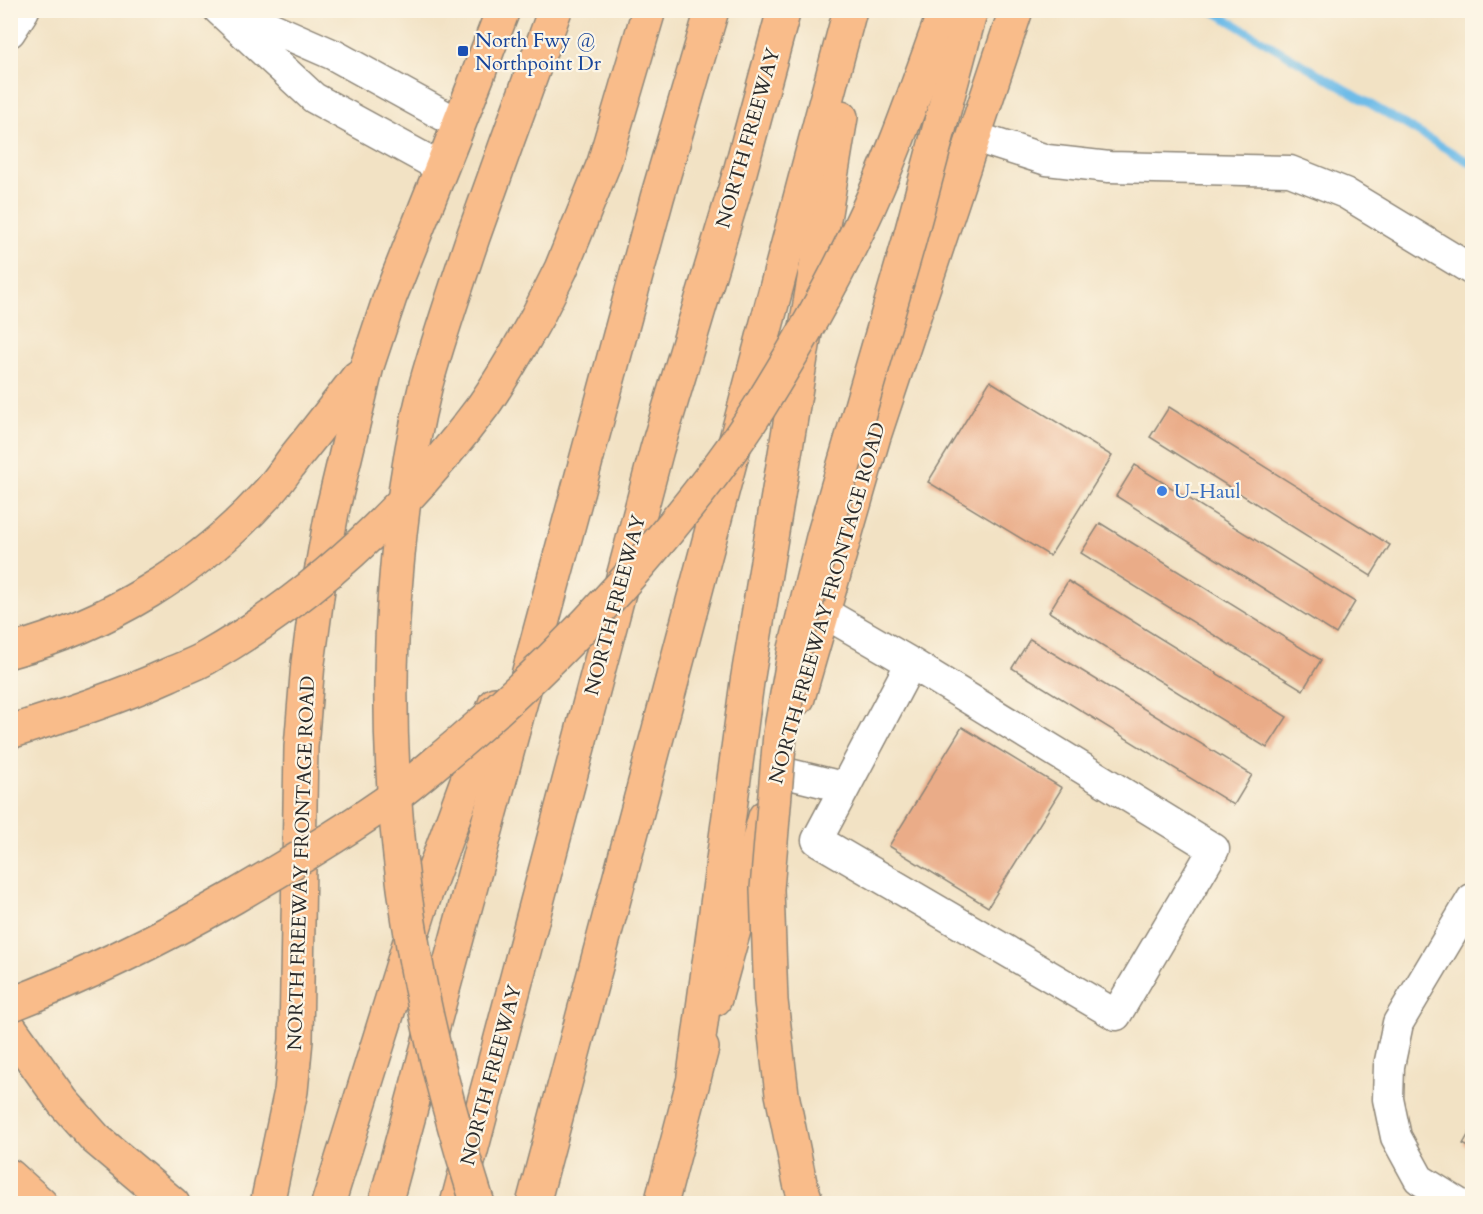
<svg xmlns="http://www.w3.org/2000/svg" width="1483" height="1214" font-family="Cardo,serif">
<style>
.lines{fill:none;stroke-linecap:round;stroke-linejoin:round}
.stream{stroke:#6ebce8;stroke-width:8}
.building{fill:#eaac88}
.minor-casing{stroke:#8e8678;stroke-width:33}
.major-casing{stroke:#8e8678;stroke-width:36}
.highway-casing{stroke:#8e8678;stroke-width:36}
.minor{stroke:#fff;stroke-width:30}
.major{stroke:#f9bc8a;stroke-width:33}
.highway{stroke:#f9bc8a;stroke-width:33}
.highway-bridge-casing{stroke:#8e8678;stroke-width:36;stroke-linecap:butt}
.highway-bridge{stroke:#f9bc8a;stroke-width:33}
.transit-dot{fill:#1a4fb4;stroke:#fcf5e5;stroke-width:2}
.shop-dot{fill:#3f7fe0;stroke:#fcf5e5;stroke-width:2}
.labels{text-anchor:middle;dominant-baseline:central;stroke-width:4.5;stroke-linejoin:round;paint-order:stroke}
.transit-label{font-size:20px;fill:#164399;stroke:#fcf5e5;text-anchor:start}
.street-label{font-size:20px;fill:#2b2b2b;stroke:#fcf5e5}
.shop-label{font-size:20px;fill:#366cbe;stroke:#fcf5e5;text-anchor:start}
</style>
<rect width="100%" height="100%" fill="#fcf5e5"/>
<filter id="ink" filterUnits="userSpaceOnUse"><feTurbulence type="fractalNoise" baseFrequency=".0167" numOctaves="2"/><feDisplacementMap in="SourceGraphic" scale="12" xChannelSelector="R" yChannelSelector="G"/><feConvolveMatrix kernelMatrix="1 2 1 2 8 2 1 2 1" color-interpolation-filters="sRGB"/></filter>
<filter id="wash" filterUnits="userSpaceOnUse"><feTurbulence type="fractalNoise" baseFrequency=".008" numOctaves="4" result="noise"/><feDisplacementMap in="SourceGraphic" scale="24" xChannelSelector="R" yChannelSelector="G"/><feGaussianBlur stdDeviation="1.35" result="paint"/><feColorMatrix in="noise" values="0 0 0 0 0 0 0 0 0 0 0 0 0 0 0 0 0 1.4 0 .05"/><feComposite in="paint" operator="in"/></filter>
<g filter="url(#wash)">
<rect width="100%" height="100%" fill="#f2e2c4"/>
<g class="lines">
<!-- stream -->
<path class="stream" d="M 1211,10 L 1472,164"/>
</g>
<g id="blocks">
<!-- building -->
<g class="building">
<path d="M 990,381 L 1112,456 L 1050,556 L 928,482 Z"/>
<path d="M 1169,407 L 1390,545 L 1371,576 L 1150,437 Z"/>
<path d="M 1135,465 L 1355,602 L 1336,634 L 1116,496 Z"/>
<path d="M 1100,523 L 1321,660 L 1303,690 L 1081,553 Z"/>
<path d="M 1068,581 L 1287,717 L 1267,748 L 1049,612 Z"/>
<path d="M 1030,639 L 1252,775 L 1234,805 L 1012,668 Z"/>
<path d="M 962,727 L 1062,788 L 988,907 L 889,846 Z"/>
<path d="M 1472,1128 L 1472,1149 L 1463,1144 Z"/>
</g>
</g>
</g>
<g filter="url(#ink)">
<use href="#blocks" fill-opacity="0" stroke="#8e8678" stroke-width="1.5"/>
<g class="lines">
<defs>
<g id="minor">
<path d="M 219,10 L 314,98 L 442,168"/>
<path d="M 231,10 L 334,55 L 459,124"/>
<path d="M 10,32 L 24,10"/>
<path d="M 975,137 L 1047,160 L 1109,167 L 1290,171 L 1345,193 L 1472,270"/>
<path d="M 823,612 L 911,663 L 1214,849 L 1116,1015 L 817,840 L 911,663"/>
<path d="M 777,771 L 843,787"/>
<path d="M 1459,1204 L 1419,1179 L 1396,1137 L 1388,1099 L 1389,1066 L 1398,1023 L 1472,899"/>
</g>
<g id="major">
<path d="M 10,651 C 107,625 198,570 265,496 C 277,484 286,469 296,456 C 317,430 338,403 358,377"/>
<path d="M 798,698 L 874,436 L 1016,10"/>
<path d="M 715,999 L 765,817"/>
<path d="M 10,1028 L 63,1102 L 96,1139 L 173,1204"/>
<path d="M 267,1204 L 291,1091 L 296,1040 L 301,747 L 308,663 L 318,589 L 332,512 L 367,366 L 390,297 L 459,124 L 503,10"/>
<path d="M 661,1204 L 702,1048"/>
</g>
<g id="highway">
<path d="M 537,317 L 561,269 L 604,163 L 649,10"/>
<path d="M 694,1075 L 747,682 L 841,117"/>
<path d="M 10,1176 L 41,1204"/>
<path d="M 328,1204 L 420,909 L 495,704"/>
<path d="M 385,1204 L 657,198 L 712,10"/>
<path d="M 457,1204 L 657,449 L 740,172 L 784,10"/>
<path d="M 533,1204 L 850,10"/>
</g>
</defs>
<!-- minor casing -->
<use href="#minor" class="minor-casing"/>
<!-- major casing -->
<use href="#major" class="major-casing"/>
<!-- highway casing -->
<use href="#highway" class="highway-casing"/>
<!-- minor -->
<use href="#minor" class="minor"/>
<!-- major -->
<use href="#major" class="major"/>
<!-- highway -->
<use href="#highway" class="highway"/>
<defs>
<g id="highway-bridge">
<path d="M 10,732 C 64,715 117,698 168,675 C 181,669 194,665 206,658 C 315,596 408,507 483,406 C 503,378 520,347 537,317"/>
<path d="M 10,1005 C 88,975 162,938 234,897 C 285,867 336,837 385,803 C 410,786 433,765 457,745 C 529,684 596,617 657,544 C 693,501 729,456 759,408 C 795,350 830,290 859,228 C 893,158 918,83 945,10"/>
<path d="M 478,1204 C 410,994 376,787 397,566 C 402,505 411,443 426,384 C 440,334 457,285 473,237 C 500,161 527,86 555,10"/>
<path d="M 807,1204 L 800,1183 L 782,1094 L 771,1001 L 767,889 L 780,734 L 795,649 L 823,537 L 909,241 L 971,10"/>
</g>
</defs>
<!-- highway-bridge casing -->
<use href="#highway-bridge" class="highway-bridge-casing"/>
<!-- highway-bridge -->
<use href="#highway-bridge" class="highway-bridge"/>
</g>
</g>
<!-- markers -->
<rect class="transit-dot" x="457" y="45" width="12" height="12" rx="3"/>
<circle class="shop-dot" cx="1162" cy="491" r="6"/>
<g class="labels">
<!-- transit labels -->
<g class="transit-label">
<text x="475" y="40">North Fwy @<tspan x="475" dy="23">Northpoint Dr</tspan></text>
</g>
<!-- street labels -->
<g class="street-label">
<text transform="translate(748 138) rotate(-74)">NORTH FREEWAY</text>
<text transform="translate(827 603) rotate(-74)">NORTH FREEWAY FRONTAGE ROAD</text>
<text transform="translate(615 605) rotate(-75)">NORTH FREEWAY</text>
<text transform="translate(301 863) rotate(-88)">NORTH FREEWAY FRONTAGE ROAD</text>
<text transform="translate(491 1075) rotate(-75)">NORTH FREEWAY</text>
</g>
<!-- shop labels -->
<g class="shop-label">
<text x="1174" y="491">U-Haul</text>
</g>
</g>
<!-- margin -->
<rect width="1483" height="1214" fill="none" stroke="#fcf5e5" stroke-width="36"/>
</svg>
